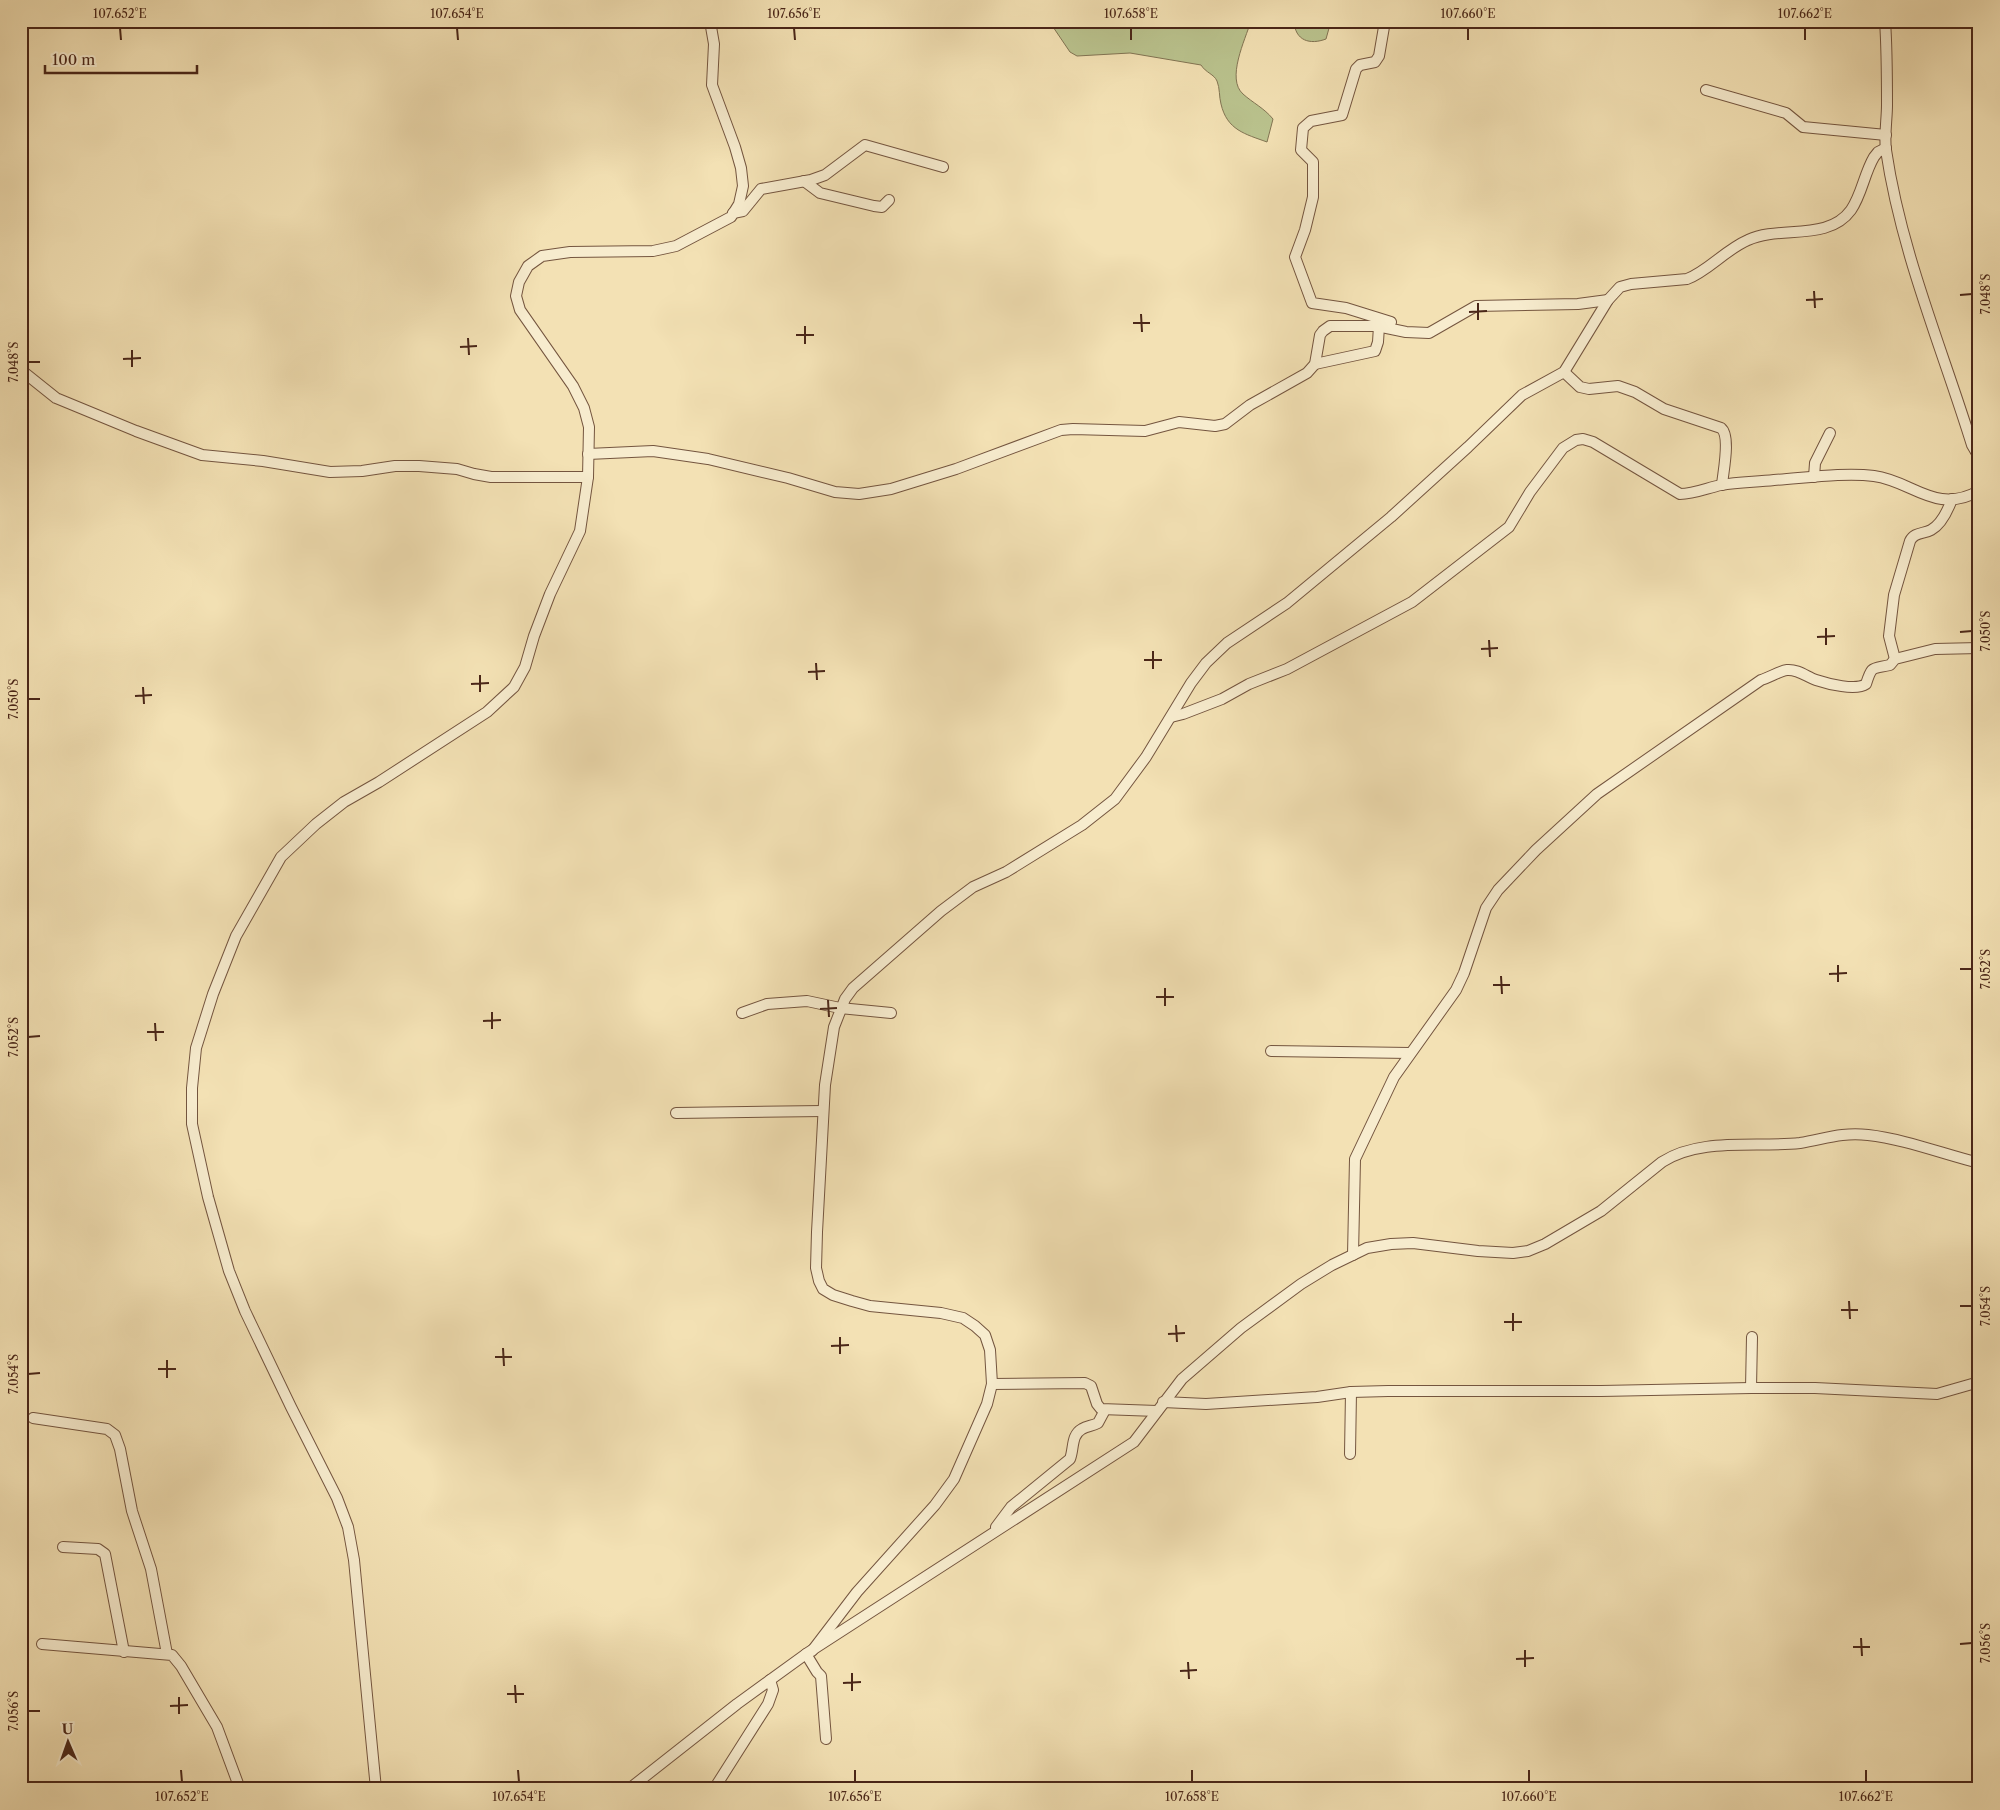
<svg xmlns="http://www.w3.org/2000/svg" width="2000" height="1810" font-family="'Libre Caslon Text',serif">
<style>
.green{fill:#bac38e;stroke:#827453}
.lines{fill:none;stroke-linecap:round;stroke-linejoin:round}
.minor-casing{stroke:#74553f;stroke-width:12}
.minor{stroke:#f7ecce;stroke-width:10}
.ticks{fill:none;stroke:#4a2618;stroke-width:2}
.neatline{fill:none;stroke:#4a2618;stroke-width:2}
.ticks-label{font-size:12px;text-anchor:middle;fill:#4a2618}
</style>
<rect width="100%" height="100%" fill="#f3e1b4"/>
<filter id="stains"><feTurbulence type="fractalNoise" baseFrequency=".004" numOctaves="4"/><feColorMatrix values="0 0 0 0 .2 0 0 0 0 .09 0 0 0 0 .02 0 0 0 .5 -.17"/></filter>
<radialGradient id="worn" r=".72"><stop offset=".6" stop-color="#630" stop-opacity="0"/><stop offset="1" stop-color="#630" stop-opacity=".3"/></radialGradient>
<!-- green -->
<g class="green">
<path d="M 1049,21 L 1251,21 C 1245,40 1226,79 1243,94 C 1253,103 1264,108 1273,119 L 1267,142 C 1245,134 1227,130 1221,104 C 1219,97 1220,88 1217,81 C 1214,74 1206,73 1201,65 L 1130,53 L 1077,56 L 1070,52 Z"/>
<path d="M 1294,21 L 1331,21 L 1326,39 C 1310,45 1295,41 1294,21 Z"/>
</g>
<g class="lines">
<defs>
<g id="minor">
<path d="M 1385,21 L 1379,56 L 1375,62 L 1360,65 L 1356,69 L 1342,115 L 1311,121 L 1303,128 L 1301,150 L 1313,162 L 1313,197 L 1305,230 L 1295,257 L 1312,303 L 1346,308 L 1391,322"/>
<path d="M 1885,21 C 1887,49 1887,77 1887,105 C 1887,119 1884,136 1886,150 C 1901,252 1942,348 1972,445 L 1979,457"/>
<path d="M 1706,90 L 1786,113 L 1803,127 L 1886,135"/>
<path d="M 804,181 L 820,193 L 874,206 L 882,207 L 889,200"/>
<path d="M 733,213 L 743,211 L 761,189 L 811,180 L 825,175 L 865,145 L 943,167"/>
<path d="M 1315,364 L 1375,351 L 1378,342 L 1379,326"/>
<path d="M 21,370 L 56,398 L 136,431 L 202,455 L 263,461 L 330,472 L 362,471 L 395,466 L 419,466 L 457,469 L 474,474 L 491,477 L 588,477"/>
<path d="M 1564,372 L 1580,387 L 1589,389 L 1618,386 L 1635,392 L 1664,409 L 1721,428 C 1731,436 1723,472 1722,485"/>
<path d="M 588,454 L 653,451 L 708,459 L 788,478 L 835,492 L 859,494 L 891,489 L 956,469 L 1061,430 L 1073,429 L 1145,431 L 1179,422 L 1215,426 L 1225,424 L 1250,405 L 1307,373 L 1315,364 L 1320,335 L 1323,331 L 1330,326 L 1377,326 L 1406,332 L 1429,333 L 1476,306 L 1578,304 L 1608,300"/>
<path d="M 1814,477 L 1815,463 L 1830,433"/>
<path d="M 1895,659 L 1889,636 L 1894,595 L 1910,541 C 1914,532 1924,534 1931,530 C 1942,524 1948,510 1952,499"/>
<path d="M 1171,717 L 1183,714 L 1222,699 L 1249,684 L 1287,669 L 1412,602 L 1509,527 L 1530,492 L 1563,448 L 1576,440 L 1583,439 L 1593,442 L 1680,494 C 1694,494 1707,488 1721,485 C 1738,482 1757,482 1774,480 C 1804,478 1845,472 1874,476 C 1913,481 1935,515 1979,491"/>
<path d="M 742,1013 L 767,1004 L 807,1001 L 840,1008 L 891,1013"/>
<path d="M 1271,1051 L 1410,1053"/>
<path d="M 676,1113 L 823,1111"/>
<path d="M 1353,1255 L 1355,1159 L 1394,1077 L 1456,990 L 1464,973 L 1486,908 L 1498,890 L 1536,850 L 1597,794 L 1761,680 C 1769,678 1779,671 1787,670 C 1798,669 1807,677 1816,680 C 1828,684 1856,691 1866,684 C 1872,665 1872,669 1890,665 L 1895,659 L 1935,649 L 1979,648"/>
<path d="M 992,1384 L 1085,1383 L 1091,1386 L 1097,1404 L 1101,1409 L 1157,1411"/>
<path d="M 1751,1388 L 1752,1337"/>
<path d="M 1163,1402 L 1206,1404 L 1317,1397 L 1351,1392 L 1388,1391 L 1601,1391 L 1751,1388 L 1815,1388 L 1937,1394 L 1979,1382"/>
<path d="M 33,1418 L 107,1429 L 115,1435 L 120,1449 L 132,1511 L 151,1569 L 167,1654"/>
<path d="M 1350,1454 L 1351,1392"/>
<path d="M 996,1527 L 1011,1507 L 1070,1459 C 1074,1449 1071,1435 1082,1429 C 1087,1426 1092,1426 1098,1423 L 1105,1410"/>
<path d="M 63,1547 L 98,1549 L 105,1554 L 124,1652"/>
<path d="M 42,1644 L 172,1655 L 181,1666 L 217,1727 L 240,1789"/>
<path d="M 812,1651 L 857,1592 L 935,1505 L 954,1479 L 987,1404 L 992,1384 L 990,1350 L 985,1335 L 975,1326 L 963,1318 L 941,1313 L 870,1306 L 852,1301 L 833,1295 L 823,1289 L 819,1281 L 816,1268 L 817,1232 L 825,1085 L 834,1027 L 845,999 L 853,988 L 941,911 L 973,887 L 1006,872 L 1082,825 L 1115,799 L 1146,757 L 1191,683 L 1206,663 L 1227,643 L 1287,603 L 1391,517 L 1468,447 L 1522,395 L 1564,372 L 1608,300 L 1620,287 L 1631,284 L 1687,279 C 1708,271 1725,250 1748,240 C 1780,225 1828,242 1851,210 C 1862,194 1864,174 1874,157 L 1878,152 L 1886,148"/>
<path d="M 806,1654 L 817,1672 L 821,1676 L 826,1739"/>
<path d="M 376,1789 L 354,1560 L 348,1527 L 337,1498 L 291,1407 L 245,1311 L 229,1271 L 208,1197 L 192,1124 L 192,1088 L 196,1048 L 213,994 L 236,936 L 281,857 L 316,824 L 344,802 L 379,782 L 487,712 L 514,687 L 525,667 L 534,636 L 550,594 L 580,531 L 588,477 L 589,427 L 584,408 L 573,386 L 520,310 L 516,296 L 519,282 L 528,266 L 542,256 L 570,252 L 653,251 L 676,246 L 731,217 L 739,204 L 743,186 L 741,168 L 735,147 L 712,85 L 714,44 L 710,21"/>
<path d="M 629,1789 L 737,1704 L 806,1654 L 1134,1442 L 1182,1379 L 1241,1328 L 1301,1284 L 1332,1265 L 1367,1248 L 1391,1244 L 1413,1243 L 1478,1251 L 1513,1253 L 1528,1251 L 1545,1244 L 1601,1211 L 1662,1162 C 1701,1137 1755,1148 1800,1143 C 1825,1139 1841,1132 1868,1135 C 1904,1139 1943,1154 1979,1163"/>
<path d="M 714,1789 L 768,1704 L 773,1690 L 770,1680"/>
</g>
</defs>
<!-- minor casing -->
<use href="#minor" class="minor-casing"/>
<!-- minor -->
<use href="#minor" class="minor"/>
</g>
<!-- ticks -->
<path class="ticks" d="M 120,28 L 121,40M 457,28 L 458,40M 794,28 L 795,40M 1131,28 L 1131,40M 1468,28 L 1468,40M 1805,28 L 1805,40M 1814,291 L 1815,308M 1960,295 L 1972,294M 1806,300 L 1823,299M 1478,303 L 1478,320M 1469,312 L 1487,311M 1141,314 L 1142,332M 1133,323 L 1150,323M 805,326 L 805,344M 796,335 L 814,335M 468,338 L 469,355M 460,347 L 477,346M 132,350 L 132,367M 123,359 L 141,358M 28,362 L 40,362M 1826,628 L 1826,645M 1960,632 L 1972,631M 1817,637 L 1835,636M 1489,640 L 1490,657M 1481,649 L 1498,648M 1153,651 L 1153,669M 1144,660 L 1162,660M 816,663 L 817,680M 808,672 L 825,671M 480,675 L 480,692M 471,684 L 489,683M 143,687 L 144,704M 135,696 L 152,695M 28,699 L 40,699M 1838,965 L 1838,982M 1960,969 L 1972,969M 1829,974 L 1847,973M 1501,976 L 1502,994M 1493,985 L 1510,985M 1165,988 L 1165,1006M 1156,997 L 1174,997M 828,1000 L 829,1017M 820,1009 L 837,1008M 492,1012 L 492,1029M 483,1021 L 501,1020M 155,1023 L 156,1041M 147,1032 L 164,1032M 28,1037 L 40,1036M 1849,1301 L 1850,1319M 1960,1306 L 1972,1306M 1841,1310 L 1858,1310M 1513,1313 L 1513,1331M 1504,1322 L 1522,1322M 1176,1325 L 1177,1342M 1168,1334 L 1185,1333M 840,1337 L 840,1354M 831,1346 L 849,1345M 503,1348 L 504,1366M 495,1357 L 512,1357M 167,1360 L 167,1378M 158,1369 L 176,1369M 28,1374 L 40,1373M 1861,1638 L 1862,1656M 1960,1644 L 1972,1643M 1853,1647 L 1870,1647M 1525,1650 L 1525,1667M 1516,1659 L 1534,1658M 1188,1662 L 1189,1679M 1180,1671 L 1197,1670M 852,1673 L 852,1691M 843,1683 L 861,1682M 515,1685 L 516,1703M 507,1694 L 524,1694M 179,1697 L 179,1714M 170,1706 L 188,1705M 28,1711 L 40,1711M 181,1770 L 182,1782M 518,1770 L 519,1782M 855,1770 L 855,1782M 1192,1770 L 1192,1782M 1529,1770 L 1529,1782M 1866,1770 L 1866,1782"/>
<!-- margin -->
<rect width="2000" height="1810" fill="none" stroke="#f3e1b4" stroke-width="55"/>
<!-- north arrow -->
<g transform="translate(68 1742) rotate(358)" stroke="#f7ecce" stroke-width="4" paint-order="stroke">
<path d="M0-4L9 19L0 12L-9 19Z" fill="#4a2618"/>
<text y="-8" font-size="14" font-weight="bold" text-anchor="middle" fill="#4a2618">U</text>
</g>
<!-- scale -->
<path d="M45 65v8h152v-8" fill="none" stroke="#4a2618" stroke-width="2.5"/>
<text x="52" y="65" font-size="15" fill="#4a2618" stroke="#f7ecce" stroke-width="4" paint-order="stroke">100 m</text>
<rect x="28" y="28" width="1944" height="1754" class="neatline"/>
<g class="ticks-label">
<text x="120" y="18">107.652°E</text>
<text x="457" y="18">107.654°E</text>
<text x="794" y="18">107.656°E</text>
<text x="1131" y="18">107.658°E</text>
<text x="1468" y="18">107.660°E</text>
<text x="1805" y="18">107.662°E</text>
<text transform="translate(1986 294) rotate(-90)" y="4">7.048°S</text>
<text transform="translate(14 362) rotate(-90)" y="4">7.048°S</text>
<text transform="translate(1986 631) rotate(-90)" y="4">7.050°S</text>
<text transform="translate(14 699) rotate(-90)" y="4">7.050°S</text>
<text transform="translate(1986 969) rotate(-90)" y="4">7.052°S</text>
<text transform="translate(14 1037) rotate(-90)" y="4">7.052°S</text>
<text transform="translate(1986 1306) rotate(-90)" y="4">7.054°S</text>
<text transform="translate(14 1374) rotate(-90)" y="4">7.054°S</text>
<text transform="translate(1986 1643) rotate(-90)" y="4">7.056°S</text>
<text transform="translate(14 1711) rotate(-90)" y="4">7.056°S</text>
<text x="182" y="1801">107.652°E</text>
<text x="519" y="1801">107.654°E</text>
<text x="855" y="1801">107.656°E</text>
<text x="1192" y="1801">107.658°E</text>
<text x="1529" y="1801">107.660°E</text>
<text x="1866" y="1801">107.662°E</text>
</g>
<rect width="100%" height="100%" filter="url(#stains)"/>
<rect width="100%" height="100%" fill="url(#worn)"/>
</svg>
